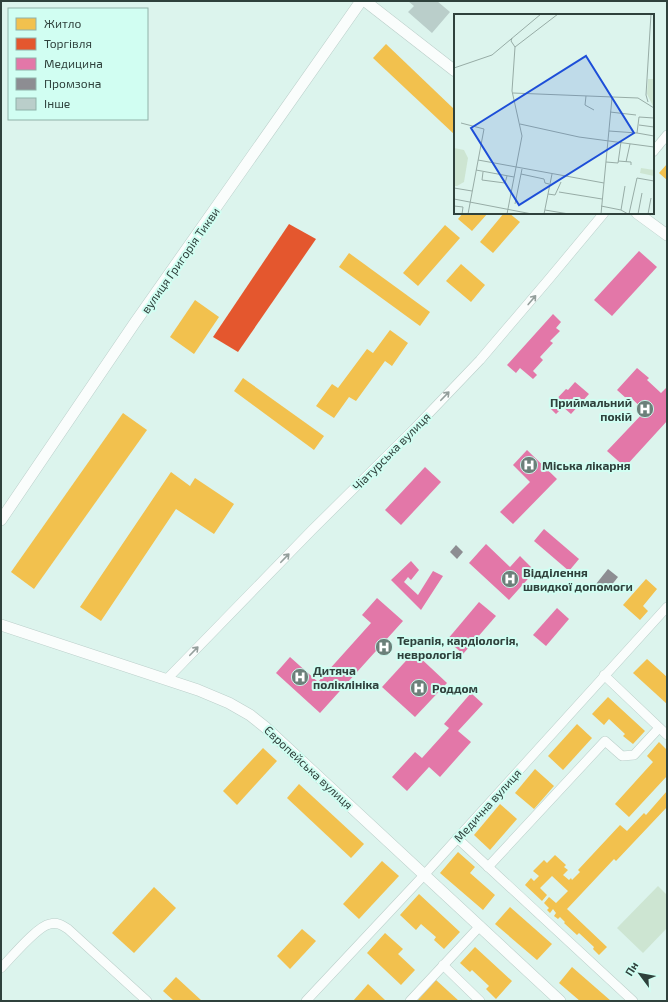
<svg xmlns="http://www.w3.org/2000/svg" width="668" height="1002" font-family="'Exo 2',sans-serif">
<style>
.green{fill:#cde5d2}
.homes{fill:#f2c14e}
.shops{fill:#e4572e}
.health{fill:#e377a8}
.industry{fill:#8d8d92}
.building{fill:#baceca}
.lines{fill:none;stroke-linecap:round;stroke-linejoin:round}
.minor-casing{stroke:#bbcfca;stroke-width:10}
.tertiary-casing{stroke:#bbcfca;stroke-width:12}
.minor{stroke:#fafdfc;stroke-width:9}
.tertiary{stroke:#fafdfc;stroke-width:11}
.oneway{stroke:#949f9c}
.labels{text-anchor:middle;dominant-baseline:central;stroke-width:4;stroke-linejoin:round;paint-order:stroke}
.street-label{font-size:12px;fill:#2f413c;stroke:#d1fef2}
.poi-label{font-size:12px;font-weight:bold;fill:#2f413c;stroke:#d1fef2;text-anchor:start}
.inset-road{fill:none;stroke:#97aca6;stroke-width:1}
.view{fill:#1d4ed8;fill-opacity:0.15;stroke:#1d4ed8;stroke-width:2}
.inset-edge{fill:none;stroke:#2f413c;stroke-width:2}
</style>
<rect width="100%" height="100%" fill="#dcf4ed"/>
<!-- green -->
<path class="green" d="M 658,886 L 667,895 L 667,928 L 643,953 L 617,928 Z"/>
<!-- homes -->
<g class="homes">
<path d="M 386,44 L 455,110 L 455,135 L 373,58 Z"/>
<path d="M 667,164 L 667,180 L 659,173 Z"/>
<path d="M 463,213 L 488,213 L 472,231 L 458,219 Z"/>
<path d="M 504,213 L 509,213 L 520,222 L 493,253 L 480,242 Z"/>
<path d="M 445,225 L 460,238 L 418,286 L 403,273 Z"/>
<path d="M 349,253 L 430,312 L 420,326 L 339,267 Z"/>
<path d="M 461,264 L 485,285 L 471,302 L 446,281 Z"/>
<path d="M 195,300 L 219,317 L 194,354 L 170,337 Z"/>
<path d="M 390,330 L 408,343 L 392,366 L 385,361 L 356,401 L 349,397 L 334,418 L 316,406 L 332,384 L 338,388 L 367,349 L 373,353 Z"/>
<path d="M 243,378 L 324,436 L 314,450 L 234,391 Z"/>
<path d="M 123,413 L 147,430 L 34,589 L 11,572 Z"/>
<path d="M 171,472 L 190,486 L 195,478 L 234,504 L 214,534 L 176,509 L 101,621 L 80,607 Z"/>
<path d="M 646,579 L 657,589 L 643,606 L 648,611 L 640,620 L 623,605 Z"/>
<path d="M 647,659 L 667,677 L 667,704 L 633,673 Z"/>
<path d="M 608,697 L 645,731 L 633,744 L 623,736 L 625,734 L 609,719 L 604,725 L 592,714 Z"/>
<path d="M 577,724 L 592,738 L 563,770 L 548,756 Z"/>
<path d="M 659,742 L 667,750 L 667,776 L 629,817 L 615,804 L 653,762 L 647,756 Z"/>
<path d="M 263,748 L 277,761 L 237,805 L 223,791 Z"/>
<path d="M 535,769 L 554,786 L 534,809 L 515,793 Z"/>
<path d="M 299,784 L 364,844 L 351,858 L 287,798 Z"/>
<path d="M 667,791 L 667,807 L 616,861 L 614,859 L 567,909 L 607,947 L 599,955 L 593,949 L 594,947 L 579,933 L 577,935 L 564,923 L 565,922 L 560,917 L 558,919 L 554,916 L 556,913 L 553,909 L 550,913 L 547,910 L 549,908 L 544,903 L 549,897 L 556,903 L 568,891 L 552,876 L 540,888 L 547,895 L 542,901 L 525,885 L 531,878 L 534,881 L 539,876 L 533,871 L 544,860 L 547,863 L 555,855 L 566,865 L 564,867 L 568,870 L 563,875 L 569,880 L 571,878 L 572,880 L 580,872 L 578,870 L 620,825 L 627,831 L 644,813 L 646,815 Z"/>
<path d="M 500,804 L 517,819 L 490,850 L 474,835 Z"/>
<path d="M 458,852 L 475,867 L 470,873 L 495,895 L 483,910 L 440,873 Z"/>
<path d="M 382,861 L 399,876 L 359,919 L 343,904 Z"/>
<path d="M 154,887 L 176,908 L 134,953 L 112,933 Z"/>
<path d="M 419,894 L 460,932 L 444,949 L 434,940 L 436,937 L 421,924 L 416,930 L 400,915 Z"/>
<path d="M 510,907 L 552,944 L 537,960 L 495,924 Z"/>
<path d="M 302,929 L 316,941 L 290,969 L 277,956 Z"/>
<path d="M 385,933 L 403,949 L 398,954 L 415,970 L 401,985 L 367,953 Z"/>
<path d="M 475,947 L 512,981 L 496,999 L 486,989 L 489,986 L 472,970 L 470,972 L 460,963 Z"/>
<path d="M 572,967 L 611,1001 L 580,1001 L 559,983 Z"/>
<path d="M 176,977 L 202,1001 L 174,1001 L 163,991 Z"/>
<path d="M 436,980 L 459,1001 L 417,1001 Z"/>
<path d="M 368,984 L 385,1000 L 384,1001 L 353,1001 Z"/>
</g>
<!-- shops -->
<path class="shops" d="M 289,224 L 316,239 L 238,352 L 213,337 Z"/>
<!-- health -->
<g class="health">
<path d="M 639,251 L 657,267 L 612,316 L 594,300 Z"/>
<path d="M 553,314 L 561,322 L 556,328 L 560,331 L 550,341 L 553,343 L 540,357 L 543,360 L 533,371 L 537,375 L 533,379 L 520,368 L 516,373 L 507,365 Z"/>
<path d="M 637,368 L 649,378 L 647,380 L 661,393 L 667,387 L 667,421 L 625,467 L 607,451 L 645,411 L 630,397 L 627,399 L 617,390 Z"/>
<path d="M 575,382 L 589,394 L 571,414 L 563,407 L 556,414 L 549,407 L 566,389 L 568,390 Z"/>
<path d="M 527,450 L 557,479 L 513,524 L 500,512 L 530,482 L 513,465 Z"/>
<path d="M 425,467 L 441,482 L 401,525 L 385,510 Z"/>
<path d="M 544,529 L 579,559 L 569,571 L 534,541 Z"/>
<path d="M 486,544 L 510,567 L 520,556 L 535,571 L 509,600 L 469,563 Z"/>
<path d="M 411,561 L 419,570 L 411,580 L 408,577 L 404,582 L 418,595 L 433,571 L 443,576 L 421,610 L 391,580 Z"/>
<path d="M 377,598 L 403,621 L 320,713 L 276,673 L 290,657 L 318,682 L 371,623 L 362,615 Z"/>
<path d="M 479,602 L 496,616 L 463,654 L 447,640 Z"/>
<path d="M 557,608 L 569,619 L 546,646 L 533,635 Z"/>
<path d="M 414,652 L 447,683 L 415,717 L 382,687 Z"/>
<path d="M 471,693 L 483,704 L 458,731 L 471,742 L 440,777 L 429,767 L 407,791 L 392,777 L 415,752 L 422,758 L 449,728 L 444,724 Z"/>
</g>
<!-- industry -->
<g class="industry">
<path d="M 456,545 L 463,552 L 457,559 L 450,552 Z"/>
<path d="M 608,569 L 618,577 L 606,592 L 596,584 Z"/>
</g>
<!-- building -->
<path class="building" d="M 408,1 L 437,1 L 450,12 L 432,33 L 408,12 L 414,6 Z"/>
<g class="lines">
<defs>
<g id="minor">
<path d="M 653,152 L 667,135"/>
<path d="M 604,675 L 667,735"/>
<path d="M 167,679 L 312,530 L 414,429 L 480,360 L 549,279 L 604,213"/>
<path d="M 457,838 L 633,1001"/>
<path d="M 488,867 L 605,741 L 622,756 L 634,755 L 659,728"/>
<path d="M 443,965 L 480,1001"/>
<path d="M 1,968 C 11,958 37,926 50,924 C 57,922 62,925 68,929 L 147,1001"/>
<path d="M 306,1001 L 425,874 L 667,607"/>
<path d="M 410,1001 L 480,926"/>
</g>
<g id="tertiary">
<path d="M 365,1 L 455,71"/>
<path d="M 637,213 L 667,235"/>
<path d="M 1,520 L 134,324 L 361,1"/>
<path d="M 1,625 L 198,690 L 229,703 L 250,715 L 265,727 L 560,1001"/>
</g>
</defs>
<!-- minor casing -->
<use href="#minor" class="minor-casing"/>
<!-- tertiary casing -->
<use href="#tertiary" class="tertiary-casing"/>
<!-- minor -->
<use href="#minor" class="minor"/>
<!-- tertiary -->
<use href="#tertiary" class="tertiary"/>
</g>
<!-- one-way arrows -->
<defs><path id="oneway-shaft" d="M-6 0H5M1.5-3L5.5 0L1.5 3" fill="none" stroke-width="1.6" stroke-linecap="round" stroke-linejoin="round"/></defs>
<g class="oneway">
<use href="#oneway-shaft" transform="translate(532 300) rotate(-50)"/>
<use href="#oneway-shaft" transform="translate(445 396) rotate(-46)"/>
<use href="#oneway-shaft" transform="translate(285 558) rotate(-46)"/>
<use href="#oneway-shaft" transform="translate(194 651) rotate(-46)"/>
</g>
<!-- icons -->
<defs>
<symbol id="hospital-disc" viewBox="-11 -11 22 22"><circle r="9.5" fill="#6c807a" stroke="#d1fef2"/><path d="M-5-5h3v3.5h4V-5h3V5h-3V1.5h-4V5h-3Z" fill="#fff"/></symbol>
</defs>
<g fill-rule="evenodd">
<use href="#hospital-disc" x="635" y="399" width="20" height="20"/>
<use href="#hospital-disc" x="519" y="455" width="20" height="20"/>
<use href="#hospital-disc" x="500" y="569" width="20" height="20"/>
<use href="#hospital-disc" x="374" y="637" width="20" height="20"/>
<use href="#hospital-disc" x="290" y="667" width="20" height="20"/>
<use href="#hospital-disc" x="409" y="678" width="20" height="20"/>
</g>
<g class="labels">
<!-- street labels -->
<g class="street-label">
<text transform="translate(180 260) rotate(-55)">вулиця Григорія Тикви</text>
<text transform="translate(391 451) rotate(-45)">Чіатурська вулиця</text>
<text transform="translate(309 767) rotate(43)">Європейська вулиця</text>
<text transform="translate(487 805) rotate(-48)">Медична вулиця</text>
</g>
<!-- poi labels -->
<g class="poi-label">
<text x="632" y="402" text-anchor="end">Приймальний<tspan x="632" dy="14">покій</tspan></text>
<text x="542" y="465">Мiська лiкарня</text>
<text x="523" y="572">Відділення<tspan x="523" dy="14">швидкої допомоги</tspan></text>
<text x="397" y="640">Терапія, кардіологія,<tspan x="397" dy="14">неврологія</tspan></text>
<text x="313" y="670">Дитяча<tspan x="313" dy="14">поліклініка</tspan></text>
<text x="432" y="688">Роддом</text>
</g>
</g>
<!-- overview -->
<g transform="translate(454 14)">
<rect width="200" height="200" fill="#dcf4ed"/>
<path d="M 194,65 L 200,65 L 200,94 L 193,80 ZM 0,134 L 10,136 L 14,144 L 10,168 L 3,172 L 0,172 ZM 187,154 L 200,156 L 200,162 L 186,159 Z" fill="#cde5d2"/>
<path class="inset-road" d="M 61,33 L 104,0M 0,54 L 38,41 L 87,0M 59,79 L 184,84 L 200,94M 132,82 L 131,91 L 140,96M 194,88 L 192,81 L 197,0M 156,98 L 182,101M 7,109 L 30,115 L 14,200M 66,110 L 125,123 L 200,133M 185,111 L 200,113M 155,117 L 183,119 L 185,103 L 200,104M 183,119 L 200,122M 24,146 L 150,169M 164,147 L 177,148 L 177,151M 152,148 L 164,149 L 167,128M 172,148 L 176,130M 22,156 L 60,163M 29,158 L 28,166 L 51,169 L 53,162M 67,160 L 90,165 L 91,169 L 95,170M 0,174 L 18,177M 105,178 L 148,185M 94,180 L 101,181 L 107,168M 0,185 L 78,200M 61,190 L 68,155M 0,192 L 9,193 L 8,200M 147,192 L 167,196 L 174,200M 91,196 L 115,200M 167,196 L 171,172M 53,200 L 68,122 L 58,77 L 61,33 L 57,27 L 58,24M 90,200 L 98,160M 147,200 L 158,84M 175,200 L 183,164 L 200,167M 184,200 L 188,179M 194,200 L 197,184"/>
<path class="view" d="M 132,42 L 180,119 L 65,191 L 17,114 Z"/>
<rect width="200" height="200" class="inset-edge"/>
</g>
<!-- border -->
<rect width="668" height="1002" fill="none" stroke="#2f413c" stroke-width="4"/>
<!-- legend -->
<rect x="8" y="8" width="140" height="112" fill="#d1fef2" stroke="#90b2a9"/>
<rect x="16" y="18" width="20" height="12" fill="#f2c14e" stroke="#90b2a9"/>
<text x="44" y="28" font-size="12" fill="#2f413c">Житло</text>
<rect x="16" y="38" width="20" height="12" fill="#e4572e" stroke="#90b2a9"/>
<text x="44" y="48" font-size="12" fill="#2f413c">Торгівля</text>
<rect x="16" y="58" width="20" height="12" fill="#e377a8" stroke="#90b2a9"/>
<text x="44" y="68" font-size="12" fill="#2f413c">Медицина</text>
<rect x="16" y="78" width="20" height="12" fill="#8d8d92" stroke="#90b2a9"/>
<text x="44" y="88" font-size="12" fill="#2f413c">Промзона</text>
<rect x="16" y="98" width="20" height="12" fill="#baceca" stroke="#90b2a9"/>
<text x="44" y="108" font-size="12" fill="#2f413c">Інше</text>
<!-- north arrow -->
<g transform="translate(640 974) rotate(302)" stroke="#d1fef2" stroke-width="3" paint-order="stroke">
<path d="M0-3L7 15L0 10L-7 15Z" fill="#2f413c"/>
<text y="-6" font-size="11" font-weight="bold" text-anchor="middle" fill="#2f413c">Пн</text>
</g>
</svg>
